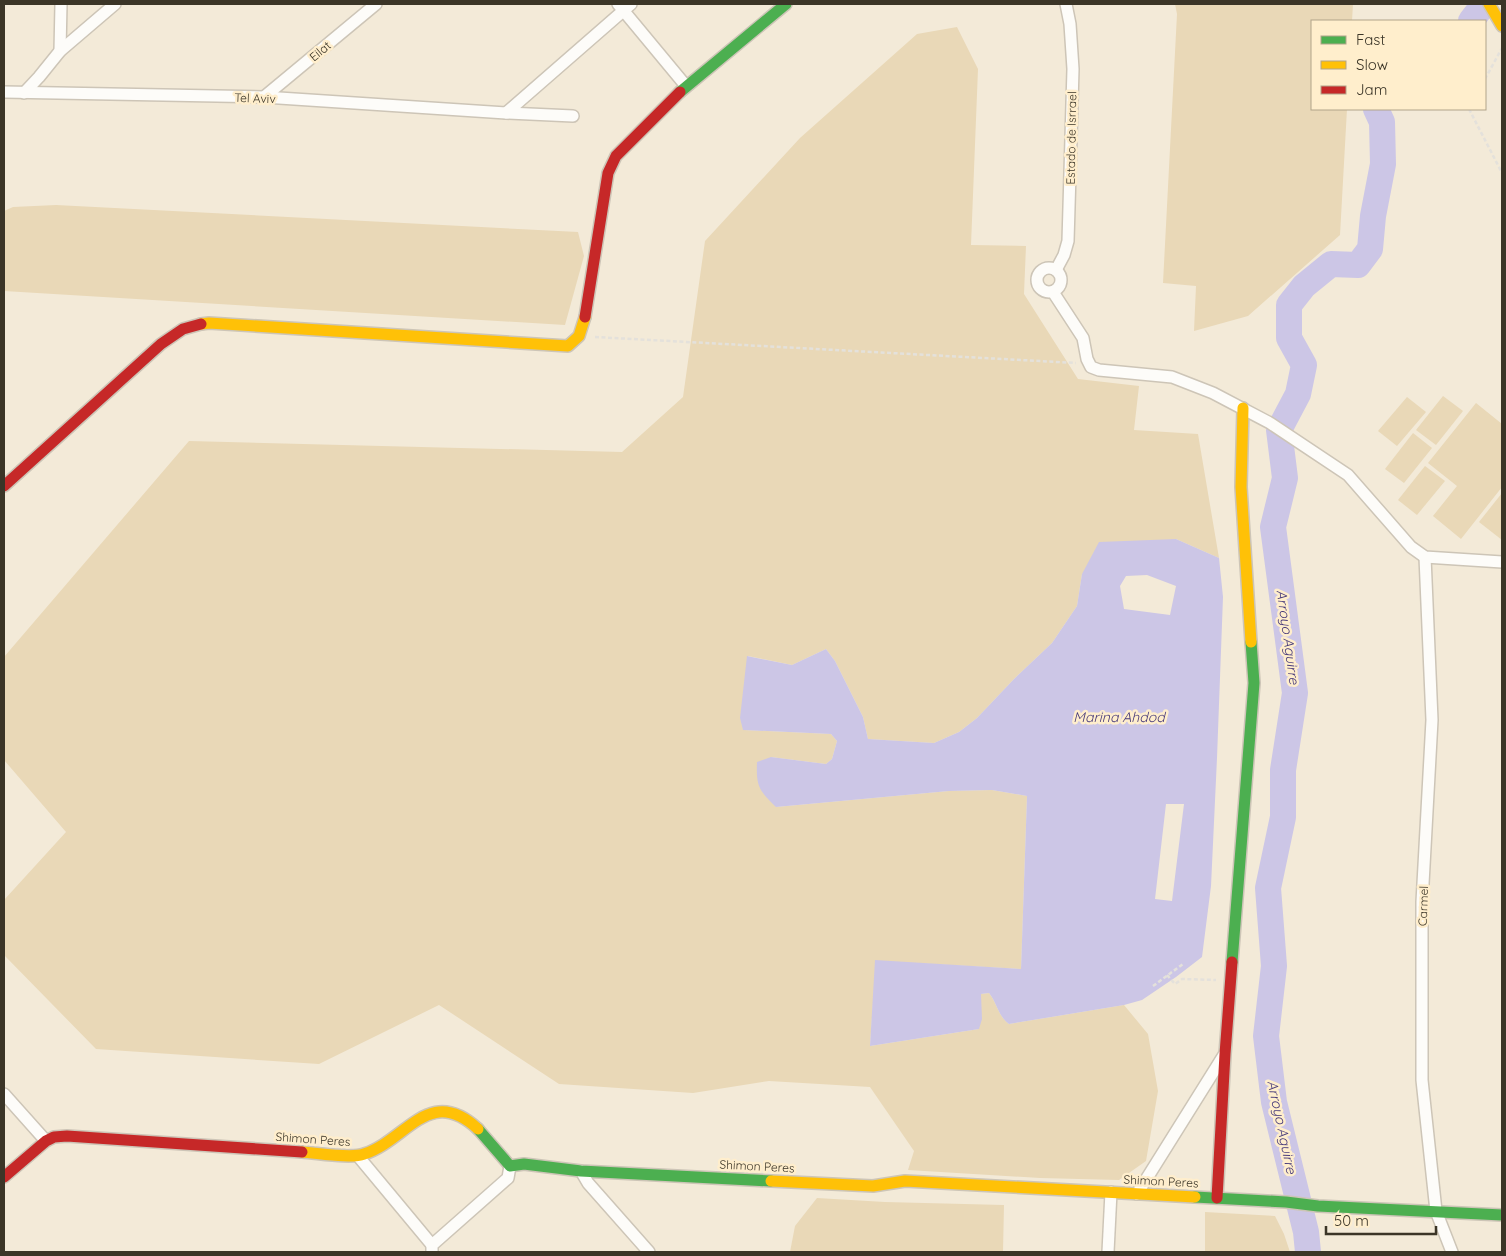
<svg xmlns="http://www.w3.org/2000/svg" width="1506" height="1256" font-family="Quicksand,sans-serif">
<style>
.green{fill:#e9d8b7}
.water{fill:#ccc6e6;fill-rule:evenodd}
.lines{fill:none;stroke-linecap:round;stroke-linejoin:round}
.river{stroke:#ccc6e6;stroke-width:26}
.street-casing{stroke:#cdc5b7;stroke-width:14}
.fast-casing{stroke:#cdc5b7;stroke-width:14}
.slow-casing{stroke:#cdc5b7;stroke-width:14}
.jam-casing{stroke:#cdc5b7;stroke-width:14}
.path{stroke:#e4e1db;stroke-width:2.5;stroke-dasharray:4 2.5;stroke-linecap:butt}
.street{stroke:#fdfcf9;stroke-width:11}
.fast{stroke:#4caf50;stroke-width:11}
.slow{stroke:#ffc107;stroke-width:11}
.jam{stroke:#c62828;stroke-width:11}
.labels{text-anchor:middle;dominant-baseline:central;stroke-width:5;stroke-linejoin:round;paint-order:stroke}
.street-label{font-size:12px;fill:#3b3527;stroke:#fec}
.water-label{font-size:14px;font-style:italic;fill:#473a7a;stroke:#fec}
</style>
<rect width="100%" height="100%" fill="#f3ead8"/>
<!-- green -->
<g class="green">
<path d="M 1175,4 L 1353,4 L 1352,21 L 1312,21 L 1312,109 L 1347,109 L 1340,235 L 1248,316 L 1194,331 L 1196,286 L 1163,283 L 1177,14 Z"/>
<path d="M 957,27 L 978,69 L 971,245 L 1026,246 L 1024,294 L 1078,379 L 1139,386 L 1134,430 L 1198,434 L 1219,558 L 1176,539 L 1082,574 L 1077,606 L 1052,643 L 1014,679 L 977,718 L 959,732 L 934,743 L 868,739 L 863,717 L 835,661 L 826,649 L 792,665 L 748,656 L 744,730 L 831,734 L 837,741 L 832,759 L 826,764 L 771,757 L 776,807 L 949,791 L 992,790 L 1027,796 L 1021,969 L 876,961 L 870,1046 L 979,1029 L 981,994 L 989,993 C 997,1003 998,1016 1009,1024 L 1124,1005 L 1148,1034 L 1158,1091 L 1146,1161 L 1119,1180 L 1040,1178 L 908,1170 L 914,1151 L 870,1087 L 769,1081 L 693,1093 L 559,1084 L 439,1005 L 319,1064 L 96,1049 L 4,955 L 4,900 L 66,832 L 4,760 L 4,657 L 189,441 L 622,452 L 683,397 L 705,241 L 800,138 L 917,34 Z"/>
<path d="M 56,205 L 578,232 L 584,256 L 565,325 L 4,291 L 4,211 L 13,207 Z"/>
<path d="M 1443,396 L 1463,411 L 1436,445 L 1416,430 Z"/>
<path d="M 1407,397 L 1426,412 L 1397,446 L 1378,431 Z"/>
<path d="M 1476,403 L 1502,424 L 1502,487 L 1461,539 L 1433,516 L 1457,486 L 1428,463 Z"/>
<path d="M 1413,433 L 1432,448 L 1404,483 L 1385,469 Z"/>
<path d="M 1425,466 L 1445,481 L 1417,515 L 1398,500 Z"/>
<path d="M 1502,493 L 1502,540 L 1479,522 Z"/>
<path d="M 817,1198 L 885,1202 L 1004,1205 L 1003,1252 L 790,1252 L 795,1226 Z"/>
<path d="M 1205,1212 L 1275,1216 L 1284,1234 L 1290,1252 L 1205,1252 Z"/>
</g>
<!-- water -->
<path class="water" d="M 1176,539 L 1219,558 L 1223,597 L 1217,758 L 1211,886 L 1202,957 L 1176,977 L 1142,1000 L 1124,1005 L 1009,1024 C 998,1016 997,1003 989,993 L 981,994 L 982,1019 L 979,1029 L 870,1046 L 875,960 L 1021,969 L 1027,796 L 992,790 L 949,791 L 776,807 C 759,790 756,787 757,762 L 771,757 L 826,764 L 832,759 L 837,741 L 831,734 L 743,730 L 740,718 L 747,656 L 792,665 L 826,649 L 835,661 L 863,717 L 868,739 L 934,743 L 959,732 L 977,718 L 1014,679 L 1052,643 L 1077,606 L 1082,574 L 1099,542 ZM 1147,575 L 1176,586 L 1170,615 L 1124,609 L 1120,586 L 1126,576 ZM 1166,804 L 1184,804 L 1172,901 L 1155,899 Z"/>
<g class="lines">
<!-- river -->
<g class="river">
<path d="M 1471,21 L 1484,4"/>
<path d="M 1308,1252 L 1306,1232 L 1274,1102 L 1266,1036 L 1274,966 L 1268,888 L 1283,817 L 1283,770 L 1295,693 L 1273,527 L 1285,478 L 1279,430 L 1298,394 L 1304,365 L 1289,338 L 1289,305 L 1304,286 L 1331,264 L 1358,265 L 1370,249 L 1373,216 L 1383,164 L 1382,122 L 1376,109"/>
</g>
<defs>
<g id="street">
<path d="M 618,4 L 686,86"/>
<path d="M 60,51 L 61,4"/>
<path d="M 4,92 L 264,97 L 506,113 L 573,116"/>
<path d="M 24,93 L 39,77 L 60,51 L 115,4"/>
<path d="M 264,97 L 376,4"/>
<path d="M 506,113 L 631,4"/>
<circle cx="1049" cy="280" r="12"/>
<path d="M 1056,270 L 1064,255 L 1068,241 L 1069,207 L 1073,69 L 1070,24 L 1066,4"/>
<path d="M 1053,292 L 1083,338 L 1087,359 L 1091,367 L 1099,370 L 1172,377 L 1213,393 L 1270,423 L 1348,475 L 1411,547 L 1425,557 L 1502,562"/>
<path d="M 1425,557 L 1432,720 L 1422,902 L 1422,1080 L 1436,1211 L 1452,1252"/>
<path d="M 4,1094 L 46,1141"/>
<path d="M 358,1156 L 432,1245"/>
<path d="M 581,1171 L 588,1183 L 649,1252"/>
<path d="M 1137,1194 L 1224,1055"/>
<path d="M 432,1252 L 432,1245 L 508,1178 L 510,1166"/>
<path d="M 1108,1252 L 1111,1192"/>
</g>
<g id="fast">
<path d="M 680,92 L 786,4"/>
<path d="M 1232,962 L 1254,683 L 1251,642"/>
<path d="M 478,1129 L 510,1166 L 524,1164 L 581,1171 L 771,1181"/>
<path d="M 1195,1197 L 1286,1202 L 1318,1206 L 1502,1215"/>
</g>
<g id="slow">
<path d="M 1489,4 L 1502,26"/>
<path d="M 201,324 L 209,323 L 568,346 L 579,336 L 585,317"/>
<path d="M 1243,408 L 1241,487 L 1251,642"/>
<path d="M 302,1152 C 318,1153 351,1159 364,1154 C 407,1140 429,1084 478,1129"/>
<path d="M 771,1181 L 873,1186 L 905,1181 L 1195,1197"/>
</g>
<g id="jam">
<path d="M 585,317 L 608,173 L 616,156 L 680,92"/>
<path d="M 4,486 L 161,344 L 183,329 L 201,324"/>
<path d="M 4,1177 L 46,1141 L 54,1137 L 67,1136 L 302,1152"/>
<path d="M 1217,1198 L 1225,1054 L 1232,962"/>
</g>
</defs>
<!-- street casing -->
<use href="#street" class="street-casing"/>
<!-- fast casing -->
<use href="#fast" class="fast-casing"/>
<!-- slow casing -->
<use href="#slow" class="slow-casing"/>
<!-- jam casing -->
<use href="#jam" class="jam-casing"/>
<!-- path -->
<g class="path">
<path d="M 1485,79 L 1502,48"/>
<path d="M 1469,109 L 1502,173"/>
<path d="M 595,337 L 1076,363"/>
<path d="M 1167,975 L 1175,984 L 1182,979 L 1216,980"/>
<path d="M 1153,986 L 1183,964"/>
</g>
<!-- street -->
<use href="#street" class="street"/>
<!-- fast -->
<use href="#fast" class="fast"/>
<!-- slow -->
<use href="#slow" class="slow"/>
<!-- jam -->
<use href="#jam" class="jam"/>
</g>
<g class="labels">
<!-- street labels -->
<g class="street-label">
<text transform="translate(320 51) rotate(-40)">Eilat</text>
<text transform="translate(255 98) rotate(2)">Tel Aviv</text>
<text transform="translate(1071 138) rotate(-89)">Estado de Isrrael</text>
<text transform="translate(1423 906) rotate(-88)">Carmel</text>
<text transform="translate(313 1139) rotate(4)">Shimon Peres</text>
<text transform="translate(757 1166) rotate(3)">Shimon Peres</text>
<text transform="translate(1161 1181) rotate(3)">Shimon Peres</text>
</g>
<!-- water labels -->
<g class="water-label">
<text transform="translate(1288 637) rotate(82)">Arroyo Aguirre</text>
<text x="1119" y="717">Marina Ahdod</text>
<text transform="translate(1282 1127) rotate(78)">Arroyo Aguirre</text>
</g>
</g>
<!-- border -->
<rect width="1506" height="1256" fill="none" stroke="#3b3527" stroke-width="10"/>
<!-- legend -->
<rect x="1311" y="20" width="175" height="90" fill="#ffeecc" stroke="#b1a48a"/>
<rect x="1321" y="36" width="25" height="8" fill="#4caf50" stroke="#b1a48a"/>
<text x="1356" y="45" font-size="15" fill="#3b3527">Fast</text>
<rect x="1321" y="61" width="25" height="8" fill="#ffc107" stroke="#b1a48a"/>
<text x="1356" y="70" font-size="15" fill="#3b3527">Slow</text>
<rect x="1321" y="86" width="25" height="8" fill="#c62828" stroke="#b1a48a"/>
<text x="1356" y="95" font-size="15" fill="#3b3527">Jam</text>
<!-- scale -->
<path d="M1326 1226v8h110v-8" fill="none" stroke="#3b3527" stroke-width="2.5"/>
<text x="1334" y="1226" font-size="15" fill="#3b3527" stroke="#ffeecc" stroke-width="4" paint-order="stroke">50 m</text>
</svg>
